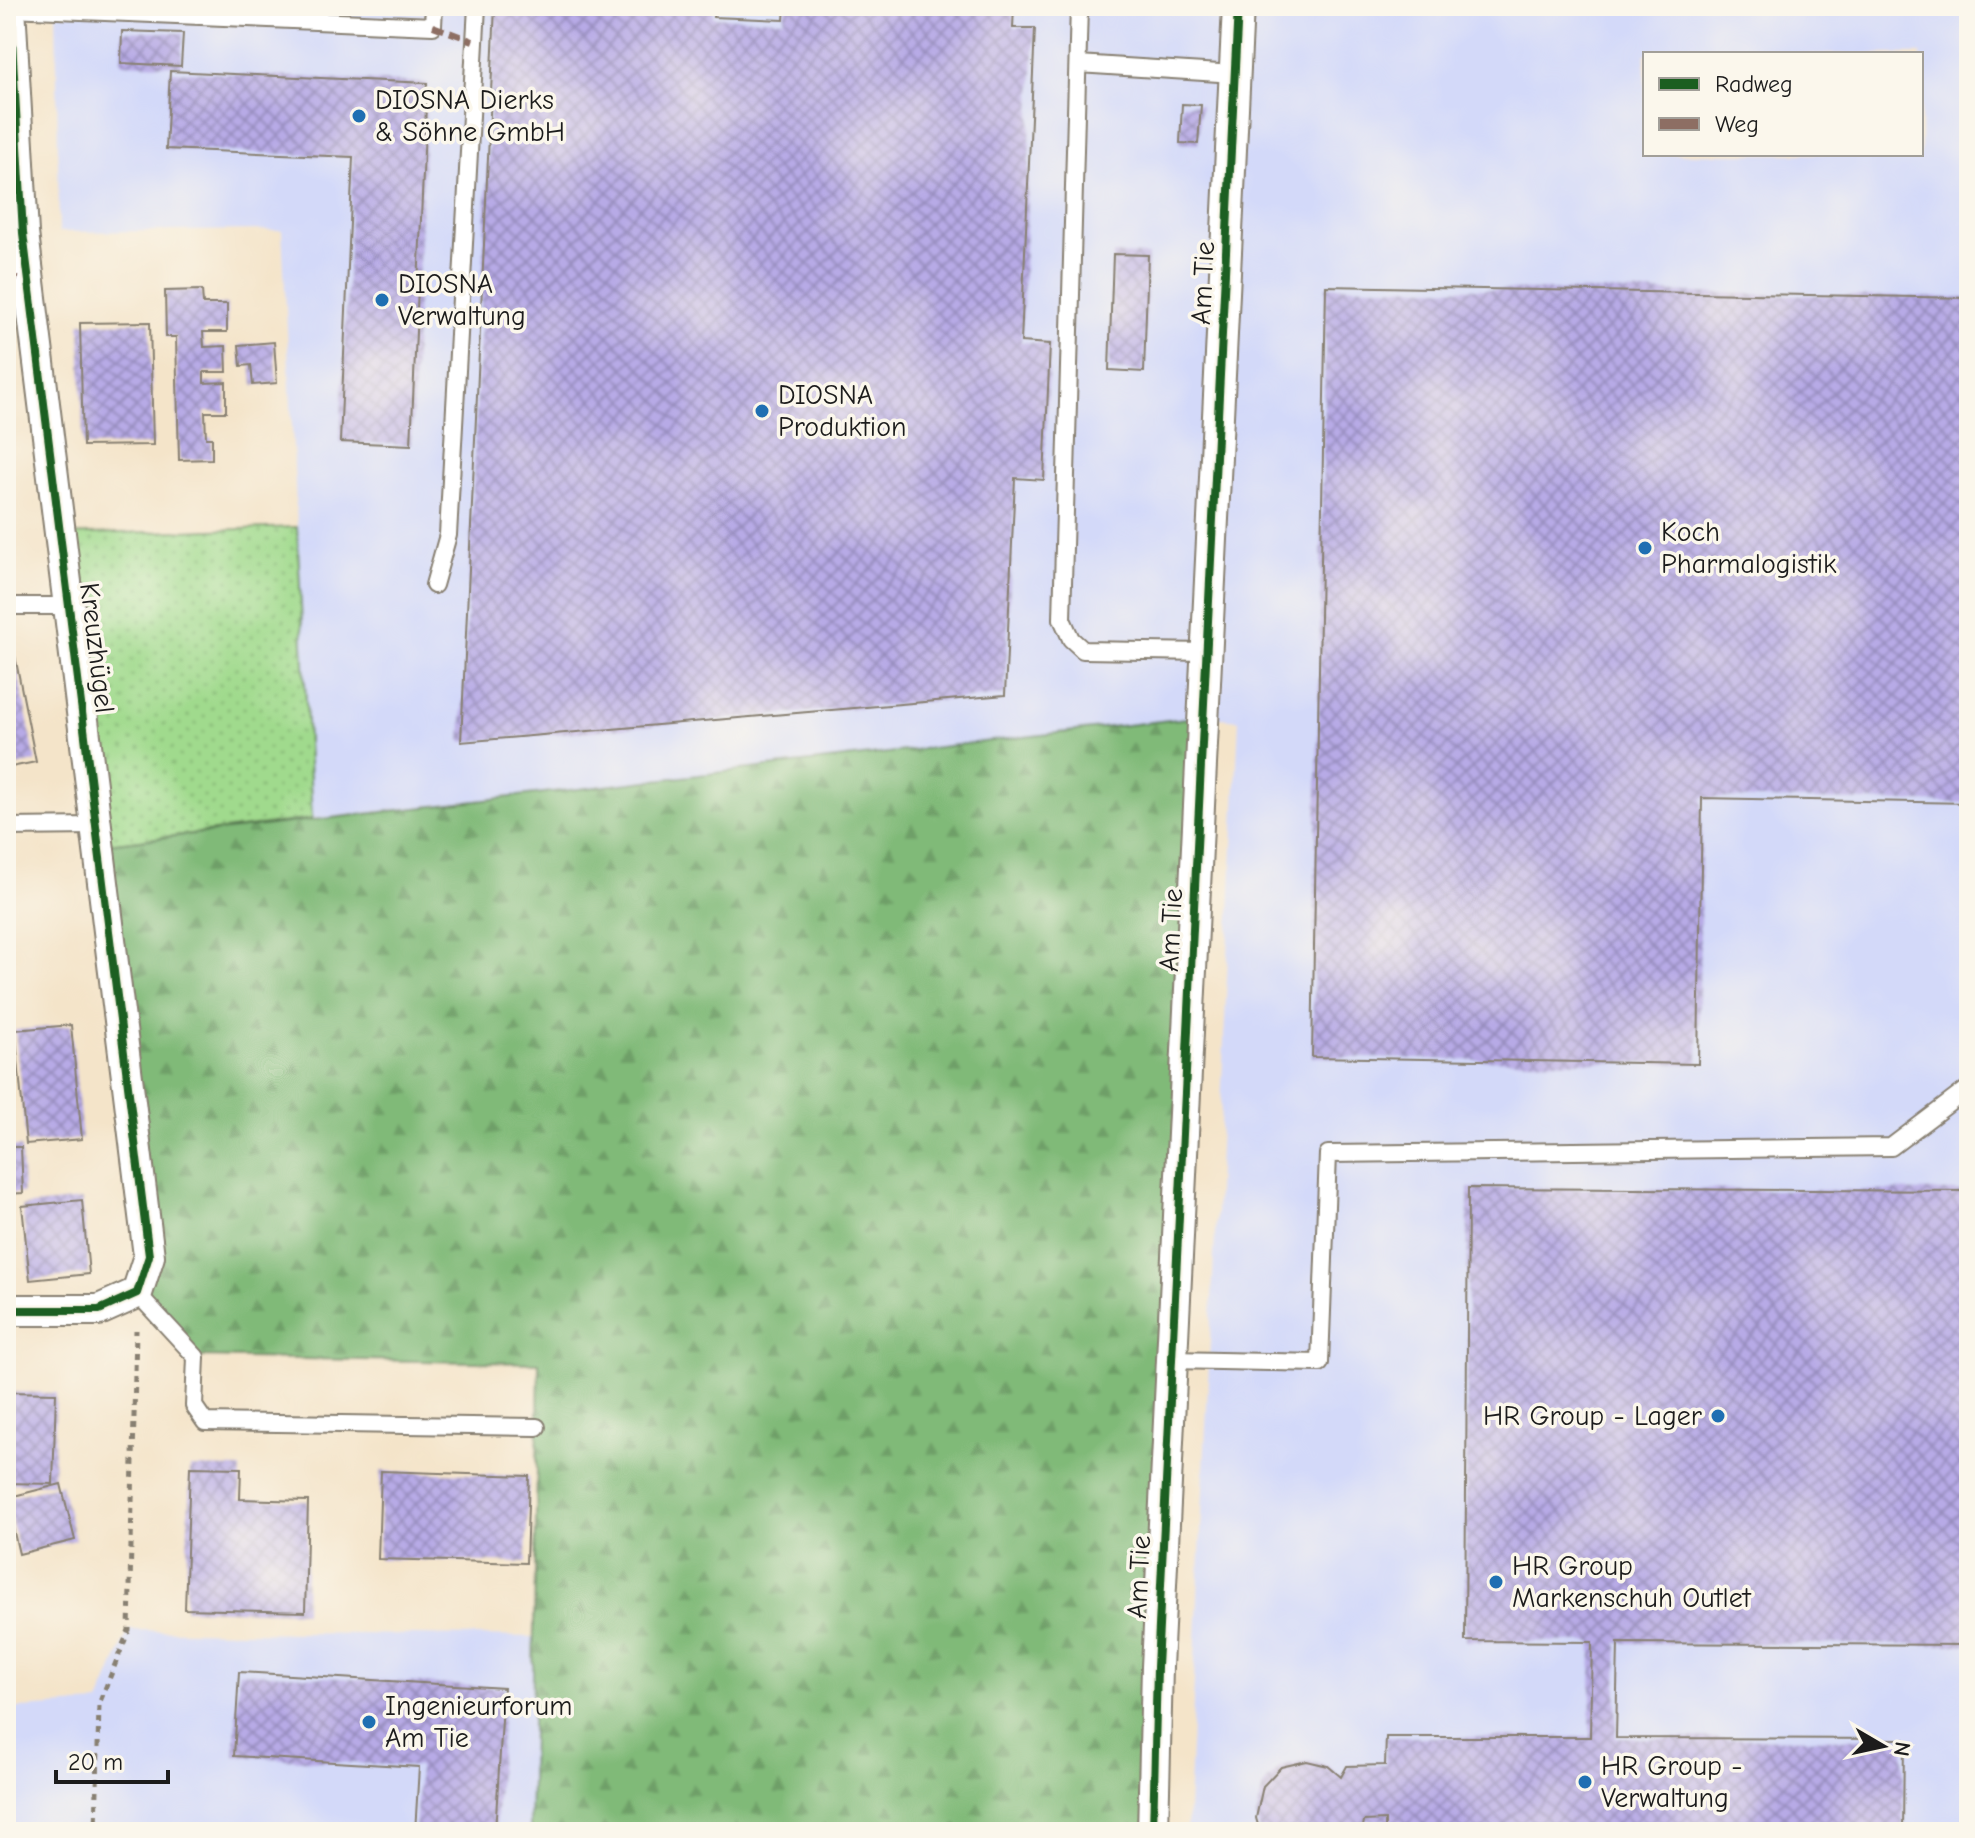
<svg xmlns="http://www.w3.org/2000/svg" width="1975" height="1838" font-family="'Comic Neue',sans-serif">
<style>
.built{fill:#d3d9f9;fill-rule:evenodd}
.grass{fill:url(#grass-dots);stroke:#5e7b54;stroke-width:2}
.forest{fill:url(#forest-firs);stroke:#4e6b4a;stroke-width:2}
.building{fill:url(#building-cross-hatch)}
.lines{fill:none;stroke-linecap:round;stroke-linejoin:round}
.lane-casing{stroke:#888072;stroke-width:20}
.street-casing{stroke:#888072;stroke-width:34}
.path{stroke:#888072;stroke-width:5;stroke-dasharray:6 6;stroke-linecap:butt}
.lane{stroke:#fff;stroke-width:16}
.street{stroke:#fff;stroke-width:30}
.quiet{stroke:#8d6e63;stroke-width:6;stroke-dasharray:12 6;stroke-linecap:butt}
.cycleway-casing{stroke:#fbf7ec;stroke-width:13}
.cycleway{stroke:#1b5e20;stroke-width:8}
.poi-dot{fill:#1f6fb2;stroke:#fbf7ec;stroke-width:3}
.labels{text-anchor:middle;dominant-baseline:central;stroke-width:7;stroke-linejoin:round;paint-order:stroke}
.poi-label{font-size:28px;fill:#1c1c1c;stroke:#fbf7ec;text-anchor:start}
.street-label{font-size:28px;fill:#1c1c1c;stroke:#fbf7ec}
</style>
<defs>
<pattern id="grass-dots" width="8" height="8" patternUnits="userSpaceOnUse" patternTransform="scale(2)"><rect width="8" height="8" fill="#a0da8d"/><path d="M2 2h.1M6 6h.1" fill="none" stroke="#89ba79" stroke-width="1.8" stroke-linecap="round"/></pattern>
<pattern id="forest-firs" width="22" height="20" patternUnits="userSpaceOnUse" patternTransform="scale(2)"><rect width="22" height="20" fill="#80ba78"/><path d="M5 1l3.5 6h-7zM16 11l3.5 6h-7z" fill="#6e9f67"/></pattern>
<pattern id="building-cross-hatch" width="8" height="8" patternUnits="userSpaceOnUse" patternTransform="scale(2)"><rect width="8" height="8" fill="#b7aae6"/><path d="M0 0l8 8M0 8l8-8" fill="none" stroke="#948aba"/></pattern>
</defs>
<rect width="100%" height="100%" fill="#fbf7ec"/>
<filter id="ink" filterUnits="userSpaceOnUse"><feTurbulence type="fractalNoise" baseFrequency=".0125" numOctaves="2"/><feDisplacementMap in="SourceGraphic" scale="16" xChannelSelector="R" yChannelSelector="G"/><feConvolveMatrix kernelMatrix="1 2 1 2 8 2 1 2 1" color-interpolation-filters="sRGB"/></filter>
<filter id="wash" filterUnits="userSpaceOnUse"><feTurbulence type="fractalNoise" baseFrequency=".006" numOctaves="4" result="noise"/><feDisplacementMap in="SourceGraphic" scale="32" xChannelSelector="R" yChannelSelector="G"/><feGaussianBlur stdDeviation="1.8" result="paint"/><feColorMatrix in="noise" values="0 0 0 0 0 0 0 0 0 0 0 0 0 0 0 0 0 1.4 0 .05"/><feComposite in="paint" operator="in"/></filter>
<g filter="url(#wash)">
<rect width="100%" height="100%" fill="#f4e4c9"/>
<!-- built -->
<g class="built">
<path d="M 56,6 L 1953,6 L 1969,10 L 1969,1832 L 1187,1832 L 1239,720 L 1204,716 L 312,819 L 282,230 L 59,232 ZM 1645,54 L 1921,54 L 1921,154 L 1645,154 Z"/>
<path d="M 129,1630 L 533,1637 L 530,1832 L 6,1832 L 6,1709 L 99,1703 Z"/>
</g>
<!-- grass -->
<path class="grass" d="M 297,527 L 312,819 L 99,845 L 61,535 Z"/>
<!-- forest -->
<path class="forest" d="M 1204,716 L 1153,1832 L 530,1832 L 539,1363 L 196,1357 L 137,1293 L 149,1256 L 99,845 Z"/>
<g id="blocks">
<!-- building -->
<g class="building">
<path d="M 495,6 L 714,6 L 713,17 L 784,20 L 785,6 L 1014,6 L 1013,28 L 1035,28 L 1021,342 L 1050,344 L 1044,480 L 1015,478 L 1005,695 L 461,742 Z"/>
<path d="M 122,31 L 183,33 L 181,66 L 121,63 Z"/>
<path d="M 170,71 L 427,83 L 411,445 L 340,442 L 353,157 L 166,149 Z"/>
<path d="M 1182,104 L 1201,105 L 1198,144 L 1180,143 Z"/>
<path d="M 1113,254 L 1148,255 L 1144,372 L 1109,370 Z"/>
<path d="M 1326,286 L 1969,298 L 1969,803 L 1702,798 L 1698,1064 L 1312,1057 Z"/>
<path d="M 202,290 L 203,304 L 227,304 L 227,332 L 203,332 L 204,347 L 226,346 L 227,372 L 204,372 L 204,383 L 226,382 L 226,412 L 205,412 L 206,438 L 212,438 L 212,459 L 179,460 L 176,337 L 166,337 L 165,291 Z"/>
<path d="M 150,322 L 153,445 L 83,446 L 80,323 Z"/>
<path d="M 274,342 L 277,383 L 253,385 L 251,365 L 241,366 L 239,345 Z"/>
<path d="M 15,656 L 36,762 L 6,768 L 6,658 Z"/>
<path d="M 71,1025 L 82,1139 L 26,1144 L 15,1030 Z"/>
<path d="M 6,1147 L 21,1147 L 23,1193 L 6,1194 Z"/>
<path d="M 1468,1188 L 1969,1191 L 1969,1645 L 1618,1643 L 1616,1738 L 1904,1739 L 1903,1832 L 1385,1832 L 1385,1820 L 1364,1821 L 1362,1832 L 1260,1832 L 1256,1818 L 1263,1786 L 1281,1767 L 1307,1761 L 1328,1766 L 1341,1777 L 1347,1766 L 1385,1765 L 1386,1737 L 1590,1737 L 1592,1642 L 1465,1641 Z"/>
<path d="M 82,1200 L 89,1274 L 30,1280 L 22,1206 Z"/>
<path d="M 6,1392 L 56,1393 L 53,1484 L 6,1483 Z"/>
<path d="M 190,1467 L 241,1468 L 240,1499 L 308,1501 L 305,1612 L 185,1609 Z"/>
<path d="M 381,1471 L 529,1476 L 526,1563 L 378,1559 Z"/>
<path d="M 61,1484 L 75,1540 L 19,1554 L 6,1498 Z"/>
<path d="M 239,1672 L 504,1688 L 495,1832 L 415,1832 L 419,1767 L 234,1756 Z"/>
</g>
</g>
</g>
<g filter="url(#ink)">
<use href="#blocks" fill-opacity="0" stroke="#888072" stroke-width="2"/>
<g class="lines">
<defs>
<g id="lane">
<path d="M 1079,6 L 1062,619 L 1071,639 L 1083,650 L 1207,652"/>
<path d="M 10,8 L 433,26 L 434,6"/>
<path d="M 1078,64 L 1235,74"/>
<path d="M 434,585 L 448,535 L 477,6"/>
<path d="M 6,606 L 70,606"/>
<path d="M 6,827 L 97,826"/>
<path d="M 137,1293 L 196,1357 L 194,1406 L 205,1422 L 537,1427"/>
<path d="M 1172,1360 L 1320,1363 L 1328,1154 L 1891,1147 L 1969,1088"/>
</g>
<g id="street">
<path d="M 6,1310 L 99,1310 L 137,1293 L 149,1256 L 23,233 L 10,6"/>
<path d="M 1153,1832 L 1157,1667 L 1238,6"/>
</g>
</defs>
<!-- lane casing -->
<use href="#lane" class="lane-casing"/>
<!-- street casing -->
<use href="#street" class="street-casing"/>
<!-- path -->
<path class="path" d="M 96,1832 L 99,1704 L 129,1630 L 136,1330"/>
<!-- lane -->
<use href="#lane" class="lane"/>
<!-- street -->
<use href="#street" class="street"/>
<!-- quiet -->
<g class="quiet">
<path d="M 433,26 L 473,41"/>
<path d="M 6,277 L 29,281"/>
</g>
<defs>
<g id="cycleway">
<path d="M 6,1310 L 99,1310 L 137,1293 L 149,1256 L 23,233 L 10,6"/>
<path d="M 1153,1832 L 1157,1667 L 1238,6"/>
</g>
</defs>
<!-- cycleway casing -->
<use href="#cycleway" class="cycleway-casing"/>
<!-- cycleway -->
<use href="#cycleway" class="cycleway"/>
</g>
</g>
<!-- markers -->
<g class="poi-dot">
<circle cx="359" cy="116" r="8"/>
<circle cx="382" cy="300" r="8"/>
<circle cx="762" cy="411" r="8"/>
<circle cx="1645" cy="548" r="8"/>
<circle cx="1718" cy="1416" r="8"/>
<circle cx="1496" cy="1582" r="8"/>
<circle cx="369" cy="1722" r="8"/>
<circle cx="1585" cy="1782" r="8"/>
</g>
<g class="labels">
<!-- poi labels -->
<g class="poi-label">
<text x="375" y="100">DIOSNA Dierks<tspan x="375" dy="32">&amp; Söhne GmbH</tspan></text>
<text x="398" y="284">DIOSNA<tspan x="398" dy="32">Verwaltung</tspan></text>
<text x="778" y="395">DIOSNA<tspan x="778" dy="32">Produktion</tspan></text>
<text x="1661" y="532">Koch<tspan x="1661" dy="32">Pharmalogistik</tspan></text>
<text x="1702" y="1416" text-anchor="end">HR Group - Lager</text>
<text x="1512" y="1566">HR Group<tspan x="1512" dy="32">Markenschuh Outlet</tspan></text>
<text x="385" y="1706">Ingenieurforum<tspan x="385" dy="32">Am Tie</tspan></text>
<text x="1601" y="1766">HR Group -<tspan x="1601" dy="32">Verwaltung</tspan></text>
</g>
<!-- street labels -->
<g class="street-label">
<text transform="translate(1203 283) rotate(-87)">Am Tie</text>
<text transform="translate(97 648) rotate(83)">Kreuzhügel</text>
<text transform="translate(1171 930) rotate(-87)">Am Tie</text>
<text transform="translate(1139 1577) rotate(-87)">Am Tie</text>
</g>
</g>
<!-- margin -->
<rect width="1975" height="1838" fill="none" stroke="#fbf7ec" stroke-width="32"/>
<!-- legend -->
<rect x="1643" y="52" width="280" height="104" fill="#fbf7ec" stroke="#a29f99" stroke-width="2"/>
<rect x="1659" y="78" width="40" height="12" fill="#1b5e20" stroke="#a29f99" stroke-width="2"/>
<text x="1715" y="92" font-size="24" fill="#1c1c1c">Radweg</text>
<rect x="1659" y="118" width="40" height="12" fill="#8d6e63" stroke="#a29f99" stroke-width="2"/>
<text x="1715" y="132" font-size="24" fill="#1c1c1c">Weg</text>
<!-- north arrow -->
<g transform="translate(1883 1746) rotate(99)" stroke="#fbf7ec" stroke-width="6" paint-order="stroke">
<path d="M0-6L14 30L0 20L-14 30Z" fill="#1c1c1c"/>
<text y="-12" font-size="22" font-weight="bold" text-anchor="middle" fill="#1c1c1c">N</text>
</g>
<!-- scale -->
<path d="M56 1770v12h112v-12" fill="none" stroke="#1c1c1c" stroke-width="4"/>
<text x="68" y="1770" font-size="24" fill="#1c1c1c" stroke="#fbf7ec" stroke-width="6" paint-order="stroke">20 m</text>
</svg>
